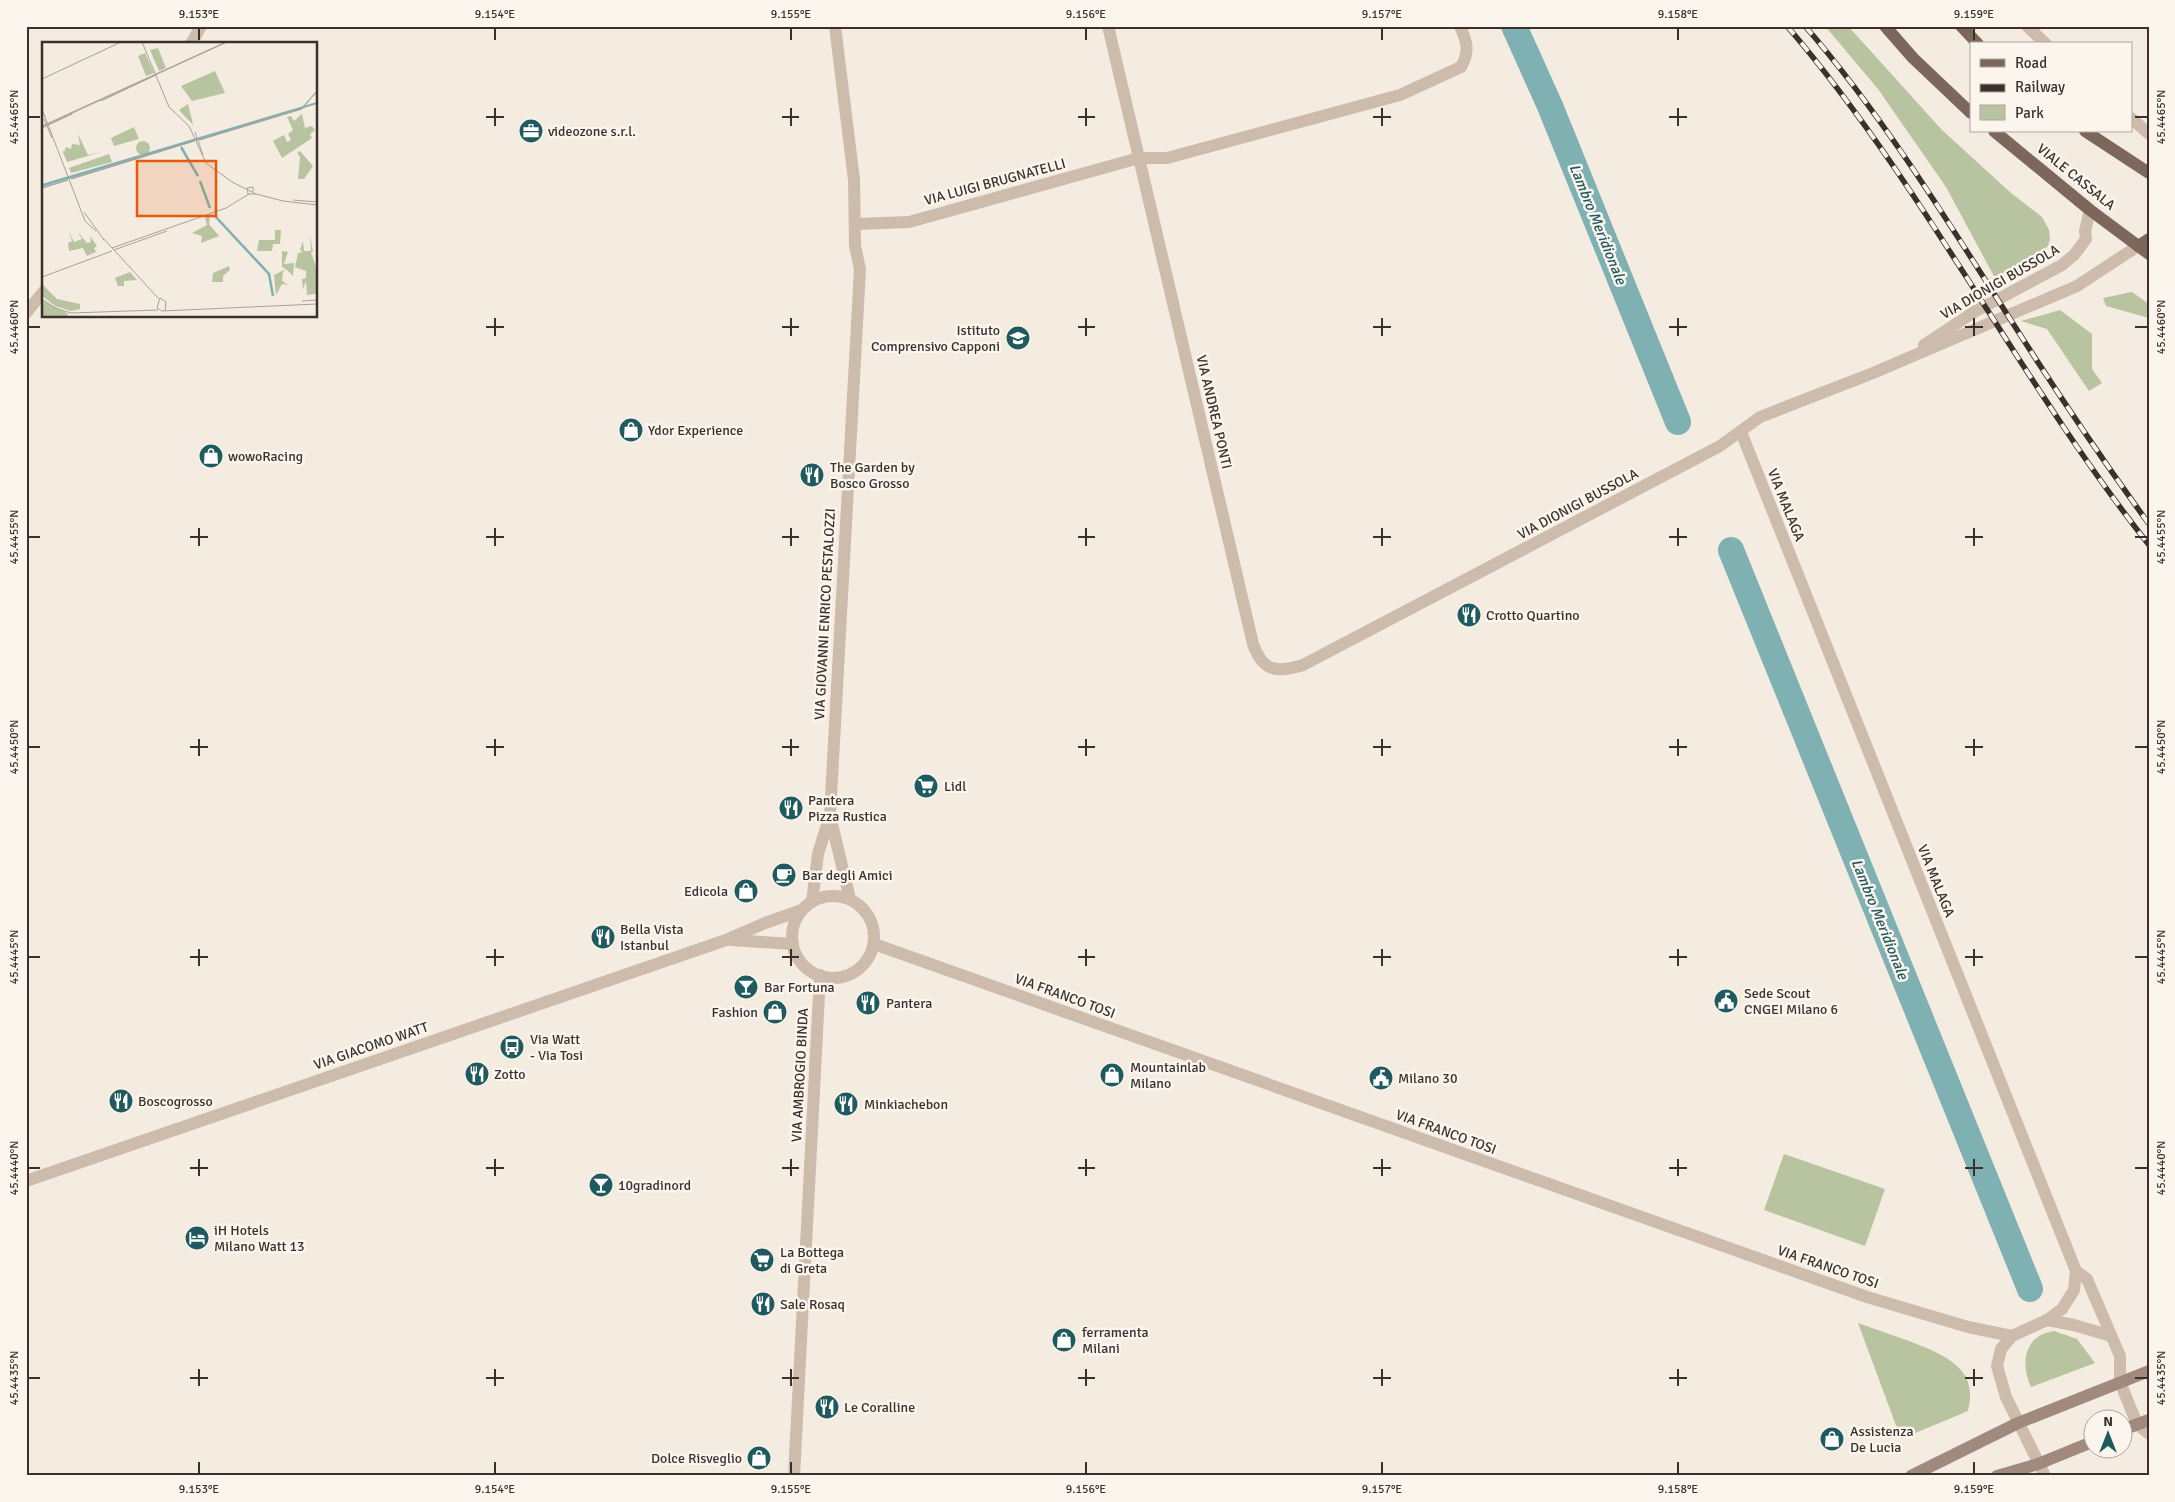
<svg xmlns="http://www.w3.org/2000/svg" width="2175" height="1502" font-family="Signika,sans-serif">
<style>
.green{fill:#b8c4a0}
.lines{fill:none;stroke-linecap:round;stroke-linejoin:round}
.canal{stroke:#7fb0b2;stroke-width:26}
.street{stroke:#cdbbac;stroke-width:12}
.secondary{stroke:#a18a7d;stroke-width:12}
.primary{stroke:#7d675c;stroke-width:12}
.rail-casing{stroke:#3b302b;stroke-width:5.5}
.rail{stroke:#fbf5ee;stroke-width:4;stroke-dasharray:11;stroke-linecap:butt}
.ticks{fill:none;stroke:#3b302b;stroke-width:2}
.labels{text-anchor:middle;dominant-baseline:central;stroke-width:5;stroke-linejoin:round;paint-order:stroke}
.poi-label{font-size:14px;fill:#3b302b;stroke:#fbf5ee;text-anchor:start}
.street-label{font-size:14px;fill:#3b302b;stroke:#fbf5ee}
.water-label{font-size:15px;font-style:italic;fill:#1f5a5e;stroke:#fbf5ee}
.inset-river{fill:none;stroke:#7fb0b2;stroke-width:2.5}
.inset-road{fill:none;stroke:#aaa098;stroke-width:1}
.view{fill:#e8590c;fill-opacity:0.15;stroke:#e8590c;stroke-width:2.5}
.inset-edge{fill:none;stroke:#3b302b;stroke-width:2.5}
.neatline{fill:none;stroke:#3b302b;stroke-width:2}
.ticks-label{font-size:12px;text-anchor:middle;fill:#3b302b}
</style>
<rect width="100%" height="100%" fill="#f4ebe1"/>
<!-- green -->
<g class="green">
<path d="M 1825,26 L 1848,26 L 1942,130 L 2011,193 L 2042,217 L 2049,230 L 2050,239 L 2048,246 L 2042,251 L 1995,278 L 1946,187 L 1878,89 Z"/>
<path d="M 2132,292 L 2149,304 L 2149,318 L 2106,306 L 2103,298 Z"/>
<path d="M 2060,310 L 2092,334 L 2092,369 L 2102,383 L 2089,391 L 2047,329 L 2021,321 Z"/>
<path d="M 1784,1154 L 1885,1189 L 1865,1246 L 1764,1210 Z"/>
<path d="M 1858,1323 C 1875,1329 1892,1335 1909,1341 C 1942,1354 1980,1367 1968,1411 L 1901,1439 Z"/>
<path d="M 2054,1331 L 2077,1339 L 2095,1363 L 2031,1387 C 2020,1364 2024,1335 2054,1331 Z"/>
</g>
<g class="lines">
<!-- canal -->
<g class="canal">
<path d="M 1514,26 L 1550,106 L 1678,422"/>
<path d="M 1731,550 L 2030,1289"/>
</g>
<!-- street -->
<g class="street">
<path d="M 1108,26 L 1253,644 C 1263,672 1277,673 1303,665 L 1720,446 L 1760,417 L 1873,373 L 2077,286 L 2138,246"/>
<path d="M 2027,26 L 2046,44"/>
<path d="M 191,44 L 201,26"/>
<path d="M 2131,118 L 2149,134"/>
<path d="M 856,224 L 909,222 L 1139,158 L 1167,158 L 1400,95 L 1461,67 C 1470,51 1467,42 1460,26"/>
<path d="M 26,313 L 44,291"/>
<path d="M 1924,345 L 1974,312 L 2062,265 L 2074,255 L 2086,239 L 2085,231 L 2090,210"/>
<path d="M 1741,432 L 2076,1271 L 2087,1279 L 2120,1356 L 2120,1382 L 2137,1424 L 2149,1434"/>
<path d="M 830,816 L 850,899"/>
<circle cx="833" cy="937" r="41"/>
<path d="M 812,902 L 818,854 L 830,815 L 860,269 L 855,246 L 854,180 L 835,26"/>
<path d="M 731,940 L 793,944"/>
<path d="M 874,944 L 1867,1297 L 1968,1327 L 2012,1336"/>
<path d="M 26,1181 L 726,940 L 765,923 L 802,910"/>
<path d="M 2047,1320 L 2074,1325 L 2111,1336"/>
<path d="M 794,1476 L 820,975"/>
<path d="M 2045,1476 L 2006,1397 L 1997,1366 L 2001,1349 L 2012,1336 L 2047,1320 L 2062,1309 L 2074,1290 L 2076,1271"/>
</g>
<!-- secondary -->
<g class="secondary">
<path d="M 2122,1430 L 2149,1420"/>
<path d="M 1911,1476 L 2018,1423 L 2149,1371"/>
<path d="M 1997,1476 L 2038,1464 L 2092,1442"/>
</g>
<!-- primary -->
<g class="primary">
<path d="M 1885,26 L 1913,58 L 1971,113"/>
<path d="M 1961,26 L 1978,44"/>
<path d="M 1994,131 L 2090,210 L 2149,254"/>
<path d="M 2085,131 L 2149,173"/>
<path d="M 2138,246 L 2149,239"/>
</g>
<defs>
<g id="rail">
<path d="M 1787,26 C 1925,187 2018,379 2149,545"/>
<path d="M 1805,26 C 1888,122 1953,230 2021,336 C 2062,400 2104,462 2149,524"/>
</g>
</defs>
<!-- rail casing -->
<use href="#rail" class="rail-casing"/>
<!-- rail -->
<use href="#rail" class="rail"/>
</g>
<!-- ticks -->
<path class="ticks" d="M 199,28 L 199,40M 495,28 L 495,40M 791,28 L 791,40M 1086,28 L 1086,40M 1382,28 L 1382,40M 1678,28 L 1678,40M 1974,28 L 1974,40M 495,108 L 495,126M 791,108 L 791,126M 1086,108 L 1086,126M 1382,108 L 1382,126M 1678,108 L 1678,126M 28,117 L 40,117M 486,117 L 504,117M 782,117 L 799,117M 1078,117 L 1095,117M 1373,117 L 1391,117M 1669,117 L 1687,117M 2135,117 L 2148,117M 495,318 L 495,336M 791,318 L 791,336M 1086,318 L 1086,336M 1382,318 L 1382,336M 1678,318 L 1678,336M 1974,318 L 1974,336M 28,327 L 40,327M 486,327 L 504,327M 782,327 L 799,327M 1078,327 L 1095,327M 1373,327 L 1391,327M 1669,327 L 1687,327M 1965,327 L 1983,327M 2135,327 L 2148,327M 199,528 L 199,546M 495,528 L 495,546M 791,528 L 791,546M 1086,528 L 1086,546M 1382,528 L 1382,546M 1678,528 L 1678,546M 1974,528 L 1974,546M 28,537 L 40,537M 190,537 L 208,537M 486,537 L 504,537M 782,537 L 799,537M 1078,537 L 1095,537M 1373,537 L 1391,537M 1669,537 L 1687,537M 1965,537 L 1983,537M 2135,537 L 2148,537M 199,739 L 199,756M 495,739 L 495,756M 791,739 L 791,756M 1086,739 L 1086,756M 1382,739 L 1382,756M 1678,739 L 1678,756M 1974,739 L 1974,756M 28,747 L 40,747M 190,747 L 208,747M 486,747 L 504,747M 782,747 L 799,747M 1078,747 L 1095,747M 1373,747 L 1391,747M 1669,747 L 1687,747M 1965,747 L 1983,747M 2135,747 L 2148,747M 199,949 L 199,966M 495,949 L 495,966M 791,949 L 791,966M 1086,949 L 1086,966M 1382,949 L 1382,966M 1678,949 L 1678,966M 1974,949 L 1974,966M 28,957 L 40,957M 190,957 L 208,957M 486,957 L 504,957M 782,957 L 799,957M 1078,957 L 1095,957M 1373,957 L 1391,957M 1669,957 L 1687,957M 1965,957 L 1983,957M 2135,957 L 2148,957M 199,1159 L 199,1176M 495,1159 L 495,1176M 791,1159 L 791,1176M 1086,1159 L 1086,1176M 1382,1159 L 1382,1176M 1678,1159 L 1678,1176M 1974,1159 L 1974,1176M 28,1168 L 40,1168M 190,1168 L 208,1168M 486,1168 L 504,1168M 782,1168 L 799,1168M 1078,1168 L 1095,1168M 1373,1168 L 1391,1168M 1669,1168 L 1687,1168M 1965,1168 L 1983,1168M 2135,1168 L 2148,1168M 199,1369 L 199,1386M 495,1369 L 495,1386M 791,1369 L 791,1386M 1086,1369 L 1086,1386M 1382,1369 L 1382,1386M 1678,1369 L 1678,1386M 1974,1369 L 1974,1386M 28,1378 L 40,1378M 190,1378 L 208,1378M 486,1378 L 504,1378M 782,1378 L 799,1378M 1078,1378 L 1095,1378M 1373,1378 L 1391,1378M 1669,1378 L 1687,1378M 1965,1378 L 1983,1378M 2135,1378 L 2148,1378M 199,1462 L 199,1474M 495,1462 L 495,1474M 791,1462 L 791,1474M 1086,1462 L 1086,1474M 1382,1462 L 1382,1474M 1678,1462 L 1678,1474M 1974,1462 L 1974,1474"/>
<!-- icons -->
<defs>
<symbol id="office-disc" viewBox="-11 -11 22 22"><circle r="9.5" fill="#1f5a5e" stroke="#fbf5ee"/><path d="M-6-3h4V-5.5h4V-3h4V5H-6ZM-1-4.5V-3h2v-1.5ZM-6 0V1H6V0Z" fill="#fff"/></symbol>
<symbol id="school-disc" viewBox="-11 -11 22 22"><circle r="9.5" fill="#1f5a5e" stroke="#fbf5ee"/><path d="M0-5L7-2L0 1L-7-2ZM-4 1L0 2.5L4 1V4Q0 6-4 4Z" fill="#fff"/></symbol>
<symbol id="shop-disc" viewBox="-11 -11 22 22"><circle r="9.5" fill="#1f5a5e" stroke="#fbf5ee"/><path d="M-5-2.5h2.3a2.7 3.5 0 0 1 5.4 0H5L5.5 6h-11ZM-1.5-2.5h3a1.5 2.3 0 0 0-3 0Z" fill="#fff"/></symbol>
<symbol id="restaurant-disc" viewBox="-11 -11 22 22"><circle r="9.5" fill="#1f5a5e" stroke="#fbf5ee"/><path d="M-5-6h1v4h1v-4h1v4h1v-4h1v5L-1.5 .5V6h-2V.5L-5-1ZM5-6V6H3V1.5H1.5Q1.5-4 5-6Z" fill="#fff"/></symbol>
<symbol id="supermarket-disc" viewBox="-11 -11 22 22"><circle r="9.5" fill="#1f5a5e" stroke="#fbf5ee"/><path d="M-6-5.5h2.5l.6 2H6L4.5 2H-2.5L-4.4-4H-6ZM-1.5 3.2a1.3 1.3 0 1 0 .1 0ZM3 3.2a1.3 1.3 0 1 0 .1 0Z" fill="#fff"/></symbol>
<symbol id="cafe-disc" viewBox="-11 -11 22 22"><circle r="9.5" fill="#1f5a5e" stroke="#fbf5ee"/><path d="M-5.5-4.5H6V0H3Q3 3.5 0 3.5H-2.5Q-5.5 3.5-5.5 0ZM3-3.2v2h1.7v-2ZM-6 4.5H4V6H-6Z" fill="#fff"/></symbol>
<symbol id="bar-disc" viewBox="-11 -11 22 22"><circle r="9.5" fill="#1f5a5e" stroke="#fbf5ee"/><path d="M-6-5H6L.8 .8V4.5H3.5V6h-7V4.5H-.8V.8Z" fill="#fff"/></symbol>
<symbol id="civic-disc" viewBox="-11 -11 22 22"><circle r="9.5" fill="#1f5a5e" stroke="#fbf5ee"/><path d="M-.6-6.5H3V-4.5H.6V-3L4-1V1h2V6H-6V1h2V-1L-.6-3ZM-1.2 2.5V6h2.4V2.5Z" fill="#fff"/></symbol>
<symbol id="bus-disc" viewBox="-11 -11 22 22"><circle r="9.5" fill="#1f5a5e" stroke="#fbf5ee"/><path d="M-5-6H5V4H4V6H2V4H-2V6H-4V4H-5ZM-3.5-4V0h7V-4ZM-3.5 1.2v1.5H-2V1.2ZM2 1.2v1.5H3.5V1.2Z" fill="#fff"/></symbol>
<symbol id="hotel-disc" viewBox="-11 -11 22 22"><circle r="9.5" fill="#1f5a5e" stroke="#fbf5ee"/><path d="M-6-4.5h1.5V1H6V5H4.5V3h-9V5H-6ZM-4 0a1.8 1.8 0 1 1 3.6 0ZM.5 0V-2.5h3Q6-2.5 6 0Z" fill="#fff"/></symbol>
</defs>
<g fill-rule="evenodd">
<use href="#office-disc" x="517" y="117" width="28" height="28"/>
<use href="#school-disc" x="1004" y="324" width="28" height="28"/>
<use href="#shop-disc" x="617" y="416" width="28" height="28"/>
<use href="#shop-disc" x="197" y="442" width="28" height="28"/>
<use href="#restaurant-disc" x="798" y="461" width="28" height="28"/>
<use href="#restaurant-disc" x="1455" y="601" width="28" height="28"/>
<use href="#supermarket-disc" x="912" y="772" width="28" height="28"/>
<use href="#restaurant-disc" x="777" y="794" width="28" height="28"/>
<use href="#cafe-disc" x="770" y="861" width="28" height="28"/>
<use href="#shop-disc" x="732" y="877" width="28" height="28"/>
<use href="#restaurant-disc" x="589" y="923" width="28" height="28"/>
<use href="#bar-disc" x="732" y="973" width="28" height="28"/>
<use href="#civic-disc" x="1712" y="987" width="28" height="28"/>
<use href="#restaurant-disc" x="854" y="989" width="28" height="28"/>
<use href="#shop-disc" x="761" y="998" width="28" height="28"/>
<use href="#bus-disc" x="498" y="1033" width="28" height="28"/>
<use href="#restaurant-disc" x="463" y="1060" width="28" height="28"/>
<use href="#shop-disc" x="1098" y="1061" width="28" height="28"/>
<use href="#civic-disc" x="1367" y="1064" width="28" height="28"/>
<use href="#restaurant-disc" x="107" y="1087" width="28" height="28"/>
<use href="#restaurant-disc" x="832" y="1090" width="28" height="28"/>
<use href="#bar-disc" x="587" y="1171" width="28" height="28"/>
<use href="#hotel-disc" x="183" y="1224" width="28" height="28"/>
<use href="#supermarket-disc" x="748" y="1246" width="28" height="28"/>
<use href="#restaurant-disc" x="749" y="1290" width="28" height="28"/>
<use href="#shop-disc" x="1050" y="1326" width="28" height="28"/>
<use href="#restaurant-disc" x="813" y="1393" width="28" height="28"/>
<use href="#shop-disc" x="1818" y="1425" width="28" height="28"/>
<use href="#shop-disc" x="745" y="1444" width="28" height="28"/>
</g>
<g class="labels">
<!-- poi labels -->
<g class="poi-label">
<text x="548" y="131">videozone s.r.l.</text>
<text x="1000" y="330" text-anchor="end">Istituto<tspan x="1000" dy="16">Comprensivo Capponi</tspan></text>
<text x="648" y="430">Ydor Experience</text>
<text x="228" y="456">wowoRacing</text>
<text x="830" y="467">The Garden by<tspan x="830" dy="16">Bosco Grosso</tspan></text>
<text x="1486" y="615">Crotto Quartino</text>
<text x="944" y="786">Lidl</text>
<text x="808" y="800">Pantera<tspan x="808" dy="16">Pizza Rustica</tspan></text>
<text x="802" y="875">Bar degli Amici</text>
<text x="728" y="891" text-anchor="end">Edicola</text>
<text x="620" y="929">Bella Vista<tspan x="620" dy="16">Istanbul</tspan></text>
<text x="764" y="987">Bar Fortuna</text>
<text x="1744" y="993">Sede Scout<tspan x="1744" dy="16">CNGEI Milano 6</tspan></text>
<text x="886" y="1003">Pantera</text>
<text x="758" y="1012" text-anchor="end">Fashion</text>
<text x="530" y="1039">Via Watt<tspan x="530" dy="16">- Via Tosi</tspan></text>
<text x="1130" y="1067">Mountainlab<tspan x="1130" dy="16">Milano</tspan></text>
<text x="494" y="1074">Zotto</text>
<text x="1398" y="1078">Milano 30</text>
<text x="138" y="1101">Boscogrosso</text>
<text x="864" y="1104">Minkiachebon</text>
<text x="618" y="1185">10gradinord</text>
<text x="214" y="1230">iH Hotels<tspan x="214" dy="16">Milano Watt 13</tspan></text>
<text x="780" y="1252">La Bottega<tspan x="780" dy="16">di Greta</tspan></text>
<text x="780" y="1304">Sale Rosaq</text>
<text x="1082" y="1332">ferramenta<tspan x="1082" dy="16">Milani</tspan></text>
<text x="844" y="1407">Le Coralline</text>
<text x="1850" y="1431">Assistenza<tspan x="1850" dy="16">De Lucia</tspan></text>
<text x="742" y="1458" text-anchor="end">Dolce Risveglio</text>
</g>
<!-- street labels -->
<g class="street-label">
<text transform="translate(2076 177) rotate(39)">VIALE CASSALA</text>
<text transform="translate(995 182) rotate(-15)">VIA LUIGI BRUGNATELLI</text>
<text transform="translate(2000 282) rotate(-30)">VIA DIONIGI BUSSOLA</text>
<text transform="translate(1214 412) rotate(77)">VIA ANDREA PONTI</text>
<text transform="translate(1578 504) rotate(-28)">VIA DIONIGI BUSSOLA</text>
<text transform="translate(1786 505) rotate(68)">VIA MALAGA</text>
<text transform="translate(825 614) rotate(-87)">VIA GIOVANNI ENRICO PESTALOZZI</text>
<text transform="translate(1936 881) rotate(68)">VIA MALAGA</text>
<text transform="translate(1065 996) rotate(20)">VIA FRANCO TOSI</text>
<text transform="translate(371 1046) rotate(-19)">VIA GIACOMO WATT</text>
<text transform="translate(800 1075) rotate(-87)">VIA AMBROGIO BINDA</text>
<text transform="translate(1446 1132) rotate(20)">VIA FRANCO TOSI</text>
<text transform="translate(1828 1267) rotate(19)">VIA FRANCO TOSI</text>
</g>
<!-- water labels -->
<g class="water-label">
<text transform="translate(1598 224) rotate(68)">Lambro Meridionale</text>
<text transform="translate(1880 919) rotate(68)">Lambro Meridionale</text>
</g>
</g>
<!-- overview -->
<g transform="translate(42 42)">
<rect width="275" height="275" fill="#f4ebe1"/>
<path d="M 116,6 L 124,26 L 117,29 L 108,8 ZM 103,11 L 112,31 L 104,34 L 96,14 ZM 173,29 L 183,51 L 150,59 L 139,44 ZM 146,62 L 150,78 L 151,83 L 137,68 ZM 260,72 L 263,86 L 270,84 L 273,88 L 268,92 L 270,96 L 240,116 L 231,99 L 242,93 L 245,100 L 249,98 L 246,92 L 251,88 L 245,75 L 249,74 L 252,79 ZM 92,85 L 97,97 L 72,104 L 69,96 ZM 36,92 L 46,113 L 59,110 L 25,120 L 20,108 L 22,110 L 24,105 L 29,107 L 30,102 L 38,103 ZM94 106a7 7 0 1 1 14 0a7 7 0 1 1-14 0ZM 258,109 L 271,124 L 262,137 L 256,137 L 258,115 L 255,111 ZM 67,112 L 70,120 L 29,131 L 27,126 ZM 168,174 L 167,182 L 177,194 L 159,201 L 160,194 L 150,191 L 165,183 L 163,176 ZM 233,188 L 239,188 L 238,202 L 231,202 L 230,209 L 215,209 L 217,198 L 233,198 ZM 27,190 L 32,200 L 40,197 L 36,190 L 45,201 L 49,200 L 48,194 L 55,204 L 52,206 L 54,210 L 45,214 L 41,206 L 27,209 L 26,201 L 30,199 ZM 268,193 L 271,210 L 269,210 L 275,228 L 275,256 L 274,252 L 265,253 L 264,239 L 261,247 L 260,237 L 264,236 L 264,229 L 253,225 L 256,211 L 261,210 L 258,208 L 261,199 L 262,209 L 269,209 ZM 240,209 L 246,210 L 242,222 L 252,221 L 251,234 L 244,227 L 241,230 L 240,239 L 246,243 L 240,242 L 234,253 L 232,233 L 244,227 L 240,225 ZM 187,224 L 188,228 L 181,234 L 181,240 L 170,240 L 171,231 ZM 88,230 L 95,238 L 82,239 L 82,244 L 76,244 L 73,236 ZM 0,242 L 15,257 L 38,262 L 38,267 L 29,269 L 13,264 L 0,254 ZM 0,258 L 25,271 L 27,275 L 0,275 Z" fill="#b8c4a0"/>
<path d="M 275,60 L 275,62 L 0,145 L 0,142 Z" fill="#7fb0b2"/>
<path class="inset-river" d="M 139,105 L 156,134M 158,139 L 168,166M 172,173 L 227,232 L 231,254"/>
<path class="inset-road" d="M 100,0 L 127,65 L 147,84 L 164,121 L 190,140 L 214,152 L 241,159 L 275,163M 0,37 L 79,0M 59,59 L 114,33M 0,67 L 43,179 L 54,189M 2,77 L 10,96M 0,84 L 184,0M 0,85 L 185,0M 0,86 L 30,72M 153,90 L 161,113M 157,98 L 260,67 L 275,49M 157,98 L 259,67 L 275,49M 29,137 L 152,99M 29,137 L 152,99M 0,146 L 26,138M 0,146 L 26,138M 211,150 L 211,145 L 205,146 L 206,152 L 214,152M 251,158 L 275,160M 42,170 L 62,198M 61,196 L 117,257M 70,206 L 184,166 L 207,152M 72,208 L 125,189M 0,235 L 70,209M 0,257 L 13,266 L 29,271 L 116,268M 260,259 L 275,258M 123,269 L 124,260 L 118,256 L 115,266 L 120,269 L 275,262"/>
<path class="view" d="M 95,119 L 174,119 L 174,174 L 95,174 Z"/>
<rect width="275" height="275" class="inset-edge"/>
</g>
<!-- border -->
<rect width="2175" height="1502" fill="none" stroke="#fbf5ee" stroke-width="55"/>
<!-- legend -->
<rect x="1970" y="42" width="162" height="90" fill="#fbf5ee" stroke="#aea6a0"/>
<rect x="1980" y="59" width="25" height="8" fill="#7d675c" stroke="#aea6a0"/>
<text x="2015" y="68" font-size="15" fill="#3b302b">Road</text>
<rect x="1980" y="84" width="25" height="8" fill="#3b302b" stroke="#aea6a0"/>
<text x="2015" y="92" font-size="15" fill="#3b302b">Railway</text>
<rect x="1980" y="105" width="25" height="15" fill="#b8c4a0" stroke="#aea6a0"/>
<text x="2015" y="118" font-size="15" fill="#3b302b">Park</text>
<!-- north arrow -->
<g transform="translate(2108 1434)"><circle r="24" fill="#fbf5ee" stroke="#aea6a0"/>
<path d="M0-4L9 19L0 12L-9 19Z" fill="#1f5a5e"/>
<text y="-8" font-size="14" font-weight="bold" text-anchor="middle" fill="#3b302b">N</text>
</g>
<rect x="28" y="28" width="2120" height="1446" class="neatline"/>
<g class="ticks-label">
<text x="199" y="18">9.153°E</text>
<text x="495" y="18">9.154°E</text>
<text x="791" y="18">9.155°E</text>
<text x="1086" y="18">9.156°E</text>
<text x="1382" y="18">9.157°E</text>
<text x="1678" y="18">9.158°E</text>
<text x="1974" y="18">9.159°E</text>
<text transform="translate(14 117) rotate(-90)" y="4">45.4465°N</text>
<text transform="translate(2161 117) rotate(-90)" y="4">45.4465°N</text>
<text transform="translate(14 327) rotate(-90)" y="4">45.4460°N</text>
<text transform="translate(2161 327) rotate(-90)" y="4">45.4460°N</text>
<text transform="translate(14 537) rotate(-90)" y="4">45.4455°N</text>
<text transform="translate(2161 537) rotate(-90)" y="4">45.4455°N</text>
<text transform="translate(14 747) rotate(-90)" y="4">45.4450°N</text>
<text transform="translate(2161 747) rotate(-90)" y="4">45.4450°N</text>
<text transform="translate(14 957) rotate(-90)" y="4">45.4445°N</text>
<text transform="translate(2161 957) rotate(-90)" y="4">45.4445°N</text>
<text transform="translate(14 1168) rotate(-90)" y="4">45.4440°N</text>
<text transform="translate(2161 1168) rotate(-90)" y="4">45.4440°N</text>
<text transform="translate(14 1378) rotate(-90)" y="4">45.4435°N</text>
<text transform="translate(2161 1378) rotate(-90)" y="4">45.4435°N</text>
<text x="199" y="1493">9.153°E</text>
<text x="495" y="1493">9.154°E</text>
<text x="791" y="1493">9.155°E</text>
<text x="1086" y="1493">9.156°E</text>
<text x="1382" y="1493">9.157°E</text>
<text x="1678" y="1493">9.158°E</text>
<text x="1974" y="1493">9.159°E</text>
</g>
</svg>
